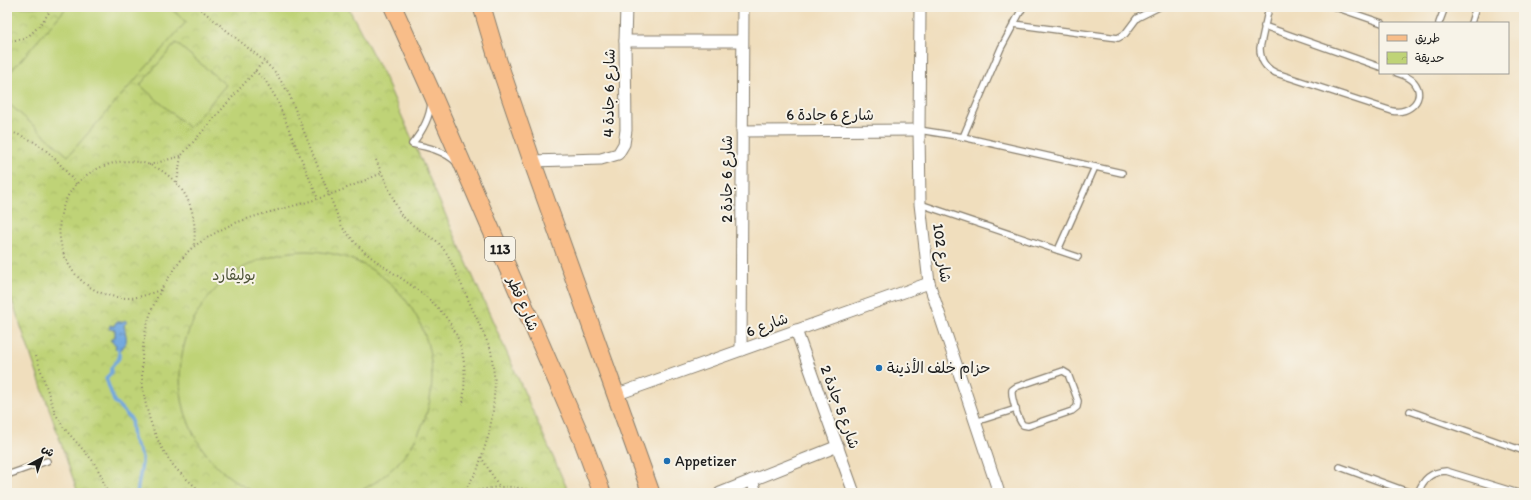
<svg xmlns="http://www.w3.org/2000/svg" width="1531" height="500" font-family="Itim,'Playpen Sans Arabic',sans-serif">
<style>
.park{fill:url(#park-crowns);stroke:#6e784a}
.pitch{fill:#bfd377;stroke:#6e784a}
.water{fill:url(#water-ripples);stroke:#46627e}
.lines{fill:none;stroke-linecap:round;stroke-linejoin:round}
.stream{stroke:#71a7df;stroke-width:3.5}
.lane-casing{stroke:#867d6c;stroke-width:8}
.street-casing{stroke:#867d6c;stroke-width:13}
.primary-casing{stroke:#867d6c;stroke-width:19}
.path{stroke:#867d6c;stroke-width:2;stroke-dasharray:1 3;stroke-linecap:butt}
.lane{stroke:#fff;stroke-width:5.5}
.street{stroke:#fff;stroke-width:11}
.primary{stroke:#f8bd89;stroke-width:17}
.poi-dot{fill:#1f6fb2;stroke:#f7f3e8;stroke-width:1.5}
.labels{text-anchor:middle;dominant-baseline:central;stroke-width:4;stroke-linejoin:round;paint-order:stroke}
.shield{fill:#f7f3e8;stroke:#5e5c59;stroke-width:1}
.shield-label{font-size:14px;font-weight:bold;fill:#1c1c1c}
.street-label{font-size:15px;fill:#1c1c1c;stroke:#f7f3e8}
.park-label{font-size:15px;fill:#4d5337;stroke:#f7f3e8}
.poi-label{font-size:15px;fill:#1c1c1c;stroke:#f7f3e8;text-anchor:start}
</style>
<defs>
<pattern id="park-crowns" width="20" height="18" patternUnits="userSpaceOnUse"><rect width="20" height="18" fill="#bfd377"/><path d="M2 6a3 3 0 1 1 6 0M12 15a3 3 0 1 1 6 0" fill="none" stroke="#a4b566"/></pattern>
<pattern id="water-ripples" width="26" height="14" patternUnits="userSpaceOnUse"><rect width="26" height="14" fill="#71a7df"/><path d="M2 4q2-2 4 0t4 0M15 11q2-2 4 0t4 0" fill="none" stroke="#5c87b4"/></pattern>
</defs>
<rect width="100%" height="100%" fill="#f7f3e8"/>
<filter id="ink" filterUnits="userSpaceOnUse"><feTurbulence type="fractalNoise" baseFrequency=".025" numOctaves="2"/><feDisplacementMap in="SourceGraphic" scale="8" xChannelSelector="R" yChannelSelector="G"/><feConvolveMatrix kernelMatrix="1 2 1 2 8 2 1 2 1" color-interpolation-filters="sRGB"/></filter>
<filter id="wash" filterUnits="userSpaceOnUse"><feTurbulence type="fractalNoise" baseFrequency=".012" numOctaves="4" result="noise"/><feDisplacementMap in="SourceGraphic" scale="16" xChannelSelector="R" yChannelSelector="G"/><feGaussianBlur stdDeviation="0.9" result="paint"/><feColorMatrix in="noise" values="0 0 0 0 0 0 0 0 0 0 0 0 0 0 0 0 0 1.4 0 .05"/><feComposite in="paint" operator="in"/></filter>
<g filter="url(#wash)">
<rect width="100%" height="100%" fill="#f0debd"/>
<!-- park -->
<path class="park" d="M 7,7 L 348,7 L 384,76 L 569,493 L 78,493 L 7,286 Z"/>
<!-- pitch -->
<g class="pitch">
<path d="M 67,7 L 169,7 L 186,22 L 68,156 L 7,102 L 7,76 Z"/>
<path d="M 176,43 L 226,85 L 189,128 L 140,85 Z"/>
<circle cx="306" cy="377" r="126"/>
</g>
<!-- water -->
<path class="water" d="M 125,320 L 127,322 L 124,325 C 126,338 130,341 119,352 L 115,348 L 116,345 L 110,340 L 115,337 L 115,330 L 109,329 L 110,325 L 114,326 L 116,322 L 122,322 Z"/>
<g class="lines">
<!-- stream -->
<path class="stream" d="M 119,352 L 119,358 L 111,368 L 111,373 L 106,378 L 114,401 L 131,419 L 133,439 L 142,457 L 142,463 L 137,493"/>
</g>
</g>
<g filter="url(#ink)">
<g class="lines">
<defs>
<g id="lane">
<path d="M 1269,7 L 1260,48 C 1260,60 1265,68 1276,73 L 1392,111 C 1409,115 1427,98 1414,82 C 1410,77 1403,75 1397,73"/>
<path d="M 1335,7 L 1382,23"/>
<path d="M 1439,23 L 1445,7"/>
<path d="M 1471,23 L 1476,7"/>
<path d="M 1013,24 L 1118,38 L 1125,34 L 1137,18 L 1159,7"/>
<path d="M 1264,26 L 1380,67"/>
<path d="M 431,102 C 430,118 422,132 412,144 C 428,147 444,151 456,162"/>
<path d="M 919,130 L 963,137 L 1122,173"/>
<path d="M 963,137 L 1001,48 L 1023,7"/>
<path d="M 920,204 L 1078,257"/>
<path d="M 1058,250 L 1095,167"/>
<path d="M 1063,371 L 1068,374 L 1078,401 L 1077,407 L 1072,411 L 1028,426 L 1023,425 C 1018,420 1011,397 1012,390 L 1016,387 Z"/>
<path d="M 1410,411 L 1524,451"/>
<path d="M 975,422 L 1016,409"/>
<path d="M 1340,467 L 1411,493"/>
<path d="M 7,475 L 47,461"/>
<path d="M 1418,493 C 1423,479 1431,472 1446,471 L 1518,493"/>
</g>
<g id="street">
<path d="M 920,7 L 919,130 L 920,204 L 929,283 L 999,493"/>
<path d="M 625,41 L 742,41"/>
<path d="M 742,131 L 919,130"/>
<path d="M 532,161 L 601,159 L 618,154 L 624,144 L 626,130 L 625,41 L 626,7"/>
<path d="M 796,330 L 854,493"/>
<path d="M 741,350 L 743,7"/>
<path d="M 615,395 L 929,283"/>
<path d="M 752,480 L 756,493"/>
<path d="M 720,493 L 838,446"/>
</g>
<g id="primary">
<path d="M 393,7 L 431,91 L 582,439 L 602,493"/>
<path d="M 482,7 L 498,61 L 532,161 L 651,493"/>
</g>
</defs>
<!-- lane casing -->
<use href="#lane" class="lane-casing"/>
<!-- street casing -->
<use href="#street" class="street-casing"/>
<!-- primary casing -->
<use href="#primary" class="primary-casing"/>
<!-- path -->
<g class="path">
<path d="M 198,7 L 264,61 L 276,73 L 289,94 L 342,227 C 350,237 358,246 367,254 C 405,284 453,303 463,356 C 466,373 464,389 463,405"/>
<path d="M 7,41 C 12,40 19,40 23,39 C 34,34 47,17 52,7"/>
<path d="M 255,71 L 265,80 L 276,98 L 318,199"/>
<path d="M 7,131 C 41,140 56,158 76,184"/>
<path d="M 376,160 L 400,214 L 411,224 L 438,242 L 448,255 L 491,350 L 495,382 L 493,411 L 489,434 L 477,471 L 463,493"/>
<path d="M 149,165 L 181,156"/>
<path d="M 177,182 L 181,156 L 264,61"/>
<path d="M 160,290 C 149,294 139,298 127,298 C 48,296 33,186 110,164 C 128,158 151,162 165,173 C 190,192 197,215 194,246"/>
<path d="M 36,356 L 55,413 L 64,428 L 93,461 L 101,475 L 107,493"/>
<path d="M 481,457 L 499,486"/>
<path d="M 202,493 C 191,482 179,474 170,461 C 134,409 132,332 167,280 C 174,270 186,251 196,245 C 210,236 225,226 241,221 C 266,212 292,207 317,199 C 339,192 361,182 382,173"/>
<path d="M 466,493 C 490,488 512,482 534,493"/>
<path d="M 516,493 L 518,487"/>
</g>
<!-- lane -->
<use href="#lane" class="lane"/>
<!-- street -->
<use href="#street" class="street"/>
<!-- primary -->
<use href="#primary" class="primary"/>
</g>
</g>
<!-- markers -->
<g class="poi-dot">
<circle cx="879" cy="368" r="4"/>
<circle cx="667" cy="461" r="4"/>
</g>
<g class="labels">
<!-- shield labels -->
<rect class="shield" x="485" y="237" width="30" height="24" rx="3"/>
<g class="shield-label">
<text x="500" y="249">113</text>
</g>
<!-- street labels -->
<g class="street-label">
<text transform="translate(609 93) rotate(-89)">شارع 6 جادة 4</text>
<text x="830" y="115">شارع 6 جادة 6</text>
<text transform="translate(727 179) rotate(-90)">شارع 6 جادة 2</text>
<text transform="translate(942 253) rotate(82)">شارع 102</text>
<text transform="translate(523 304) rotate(67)">شارع قطر</text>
<text transform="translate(767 325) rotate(-20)">شارع 6</text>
<text transform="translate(840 407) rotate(70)">شارع 5 جادة 2</text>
</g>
<!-- park labels -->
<g class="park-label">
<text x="234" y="275">بوليڤارد</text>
</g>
<!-- poi labels -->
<g class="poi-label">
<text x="887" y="368">حزام خلف الأذينة</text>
<text x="675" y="461">Appetizer</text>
</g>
</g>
<!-- margin -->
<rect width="1531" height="500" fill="none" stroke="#f7f3e8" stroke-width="24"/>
<!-- legend -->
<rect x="1379" y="22" width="130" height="52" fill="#f7f3e8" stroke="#9f9d96"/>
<rect x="1387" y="35" width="20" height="6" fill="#f8bd89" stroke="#9f9d96"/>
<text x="1415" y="42" font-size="12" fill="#1c1c1c">طريق</text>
<rect x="1387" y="52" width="20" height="12" fill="url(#park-crowns)" stroke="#9f9d96"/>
<text x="1415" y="62" font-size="12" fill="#1c1c1c">حديقة</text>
<!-- north arrow -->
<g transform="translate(42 458) rotate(41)" stroke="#f7f3e8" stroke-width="3" paint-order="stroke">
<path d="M0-3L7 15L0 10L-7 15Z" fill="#1c1c1c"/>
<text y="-6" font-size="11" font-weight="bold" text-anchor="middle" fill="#1c1c1c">ش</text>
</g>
</svg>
